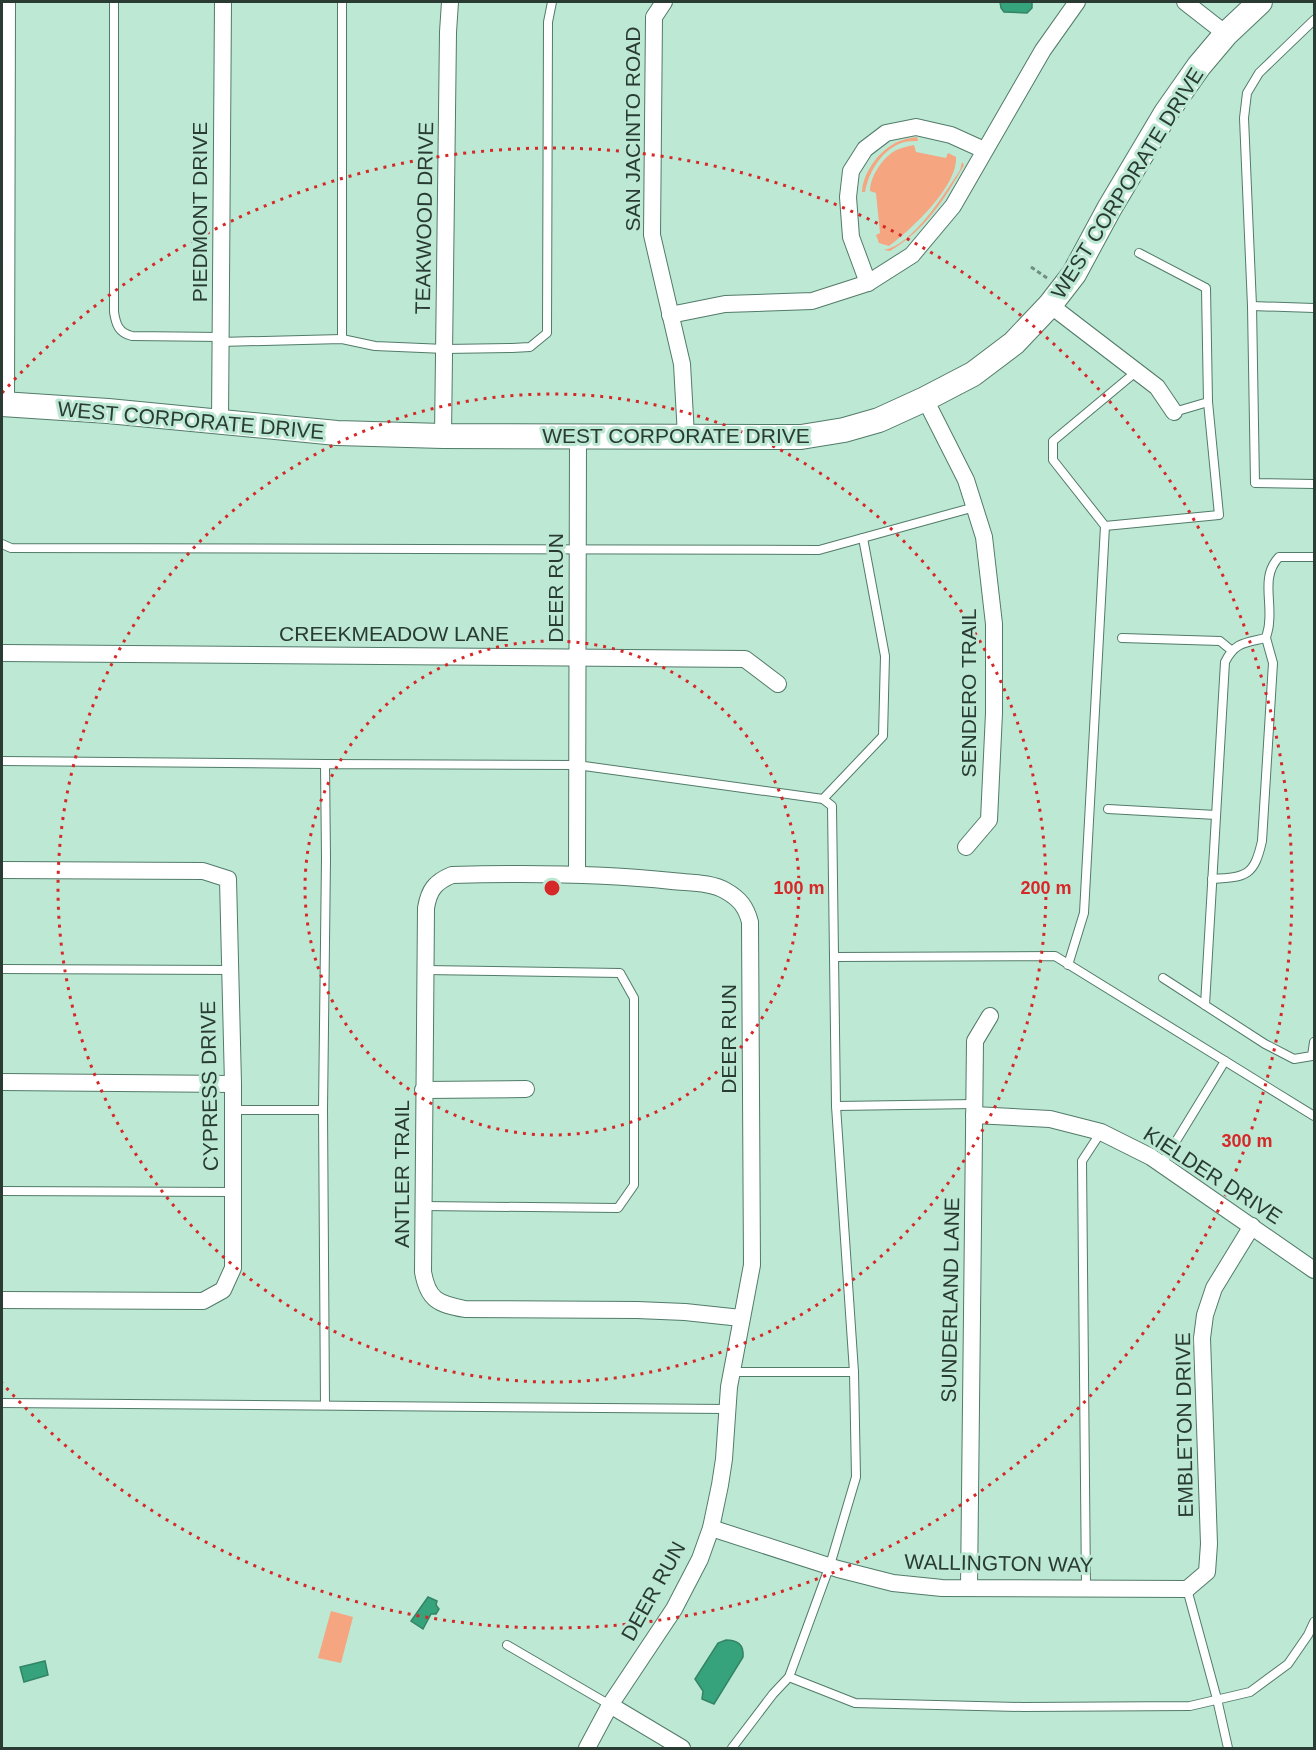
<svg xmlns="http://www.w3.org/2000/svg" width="1316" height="1750" font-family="Arial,sans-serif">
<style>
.green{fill:#f5a580}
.water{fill:#37a37d;stroke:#338467;stroke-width:1.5}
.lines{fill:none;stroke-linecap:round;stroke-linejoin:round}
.lane-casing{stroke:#527b69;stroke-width:10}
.street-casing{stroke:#527b69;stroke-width:18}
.secondary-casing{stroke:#527b69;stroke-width:26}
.path{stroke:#708f81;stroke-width:3;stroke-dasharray:4.5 3;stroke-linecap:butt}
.lane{stroke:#fff;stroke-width:8}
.street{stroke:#fff;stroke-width:16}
.secondary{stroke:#fff;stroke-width:24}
.ring{fill:none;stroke:#d62828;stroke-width:3;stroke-dasharray:3 6}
.labels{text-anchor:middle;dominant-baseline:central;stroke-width:6;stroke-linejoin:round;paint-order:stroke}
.street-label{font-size:21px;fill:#293b33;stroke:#bce8d4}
.centre{fill:#d62828;stroke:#bce8d4;stroke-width:3}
.ring-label{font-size:18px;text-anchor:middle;font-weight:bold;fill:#d62828;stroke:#bce8d4;stroke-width:6;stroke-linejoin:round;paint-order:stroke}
</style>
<rect width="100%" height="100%" fill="#bce8d4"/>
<!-- green -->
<g class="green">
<path d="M 917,137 L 918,141 C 914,141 908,141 904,142 C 882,149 869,171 865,192 L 862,192 C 863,171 882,146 903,140 C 907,138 913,138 917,137 Z"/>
<path d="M 914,145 L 916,152 L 946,158 L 948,153 L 956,157 C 958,186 911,230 889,246 L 879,243 L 876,235 L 880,233 L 876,193 L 870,191 C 870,175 885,154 899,149 C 904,147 909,146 914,145 Z"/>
<path d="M 962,162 L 964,165 C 945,199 924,231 890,251 L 884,250 C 913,245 945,193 960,170 Z"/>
<path d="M 331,1611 L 353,1617 L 341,1663 L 318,1658 Z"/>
</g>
<!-- water -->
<g class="water">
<path d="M 1000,2 L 1032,2 L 1032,8 L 1027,13 L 1004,12 L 1001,8 Z"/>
<path d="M 428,1597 L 437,1601 L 436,1605 L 439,1609 L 436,1614 L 431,1614 L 423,1629 L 411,1621 Z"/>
<path d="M 726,1640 C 737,1640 744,1644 743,1657 L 714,1704 L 702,1699 L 703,1691 L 695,1679 L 718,1643 Z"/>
<path d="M 45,1661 L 48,1675 L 24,1682 L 20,1667 Z"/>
</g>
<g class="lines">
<defs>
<g id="lane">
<path d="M 114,2 L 114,312 C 116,325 119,333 132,336 L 221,337"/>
<path d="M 1314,20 L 1259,73 L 1247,93 L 1244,118 L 1252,306 L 1255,483 L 1314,484"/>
<path d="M 1139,253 L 1206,288 L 1208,402 L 1174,412"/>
<path d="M 1252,306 L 1314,308"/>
<path d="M 342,339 L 342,2"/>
<path d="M 220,342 L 342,339 L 375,346 L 445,349 L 512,348 L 530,347 L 547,333 L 548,22 L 552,2"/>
<path d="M 1105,526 L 1219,515 L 1208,402"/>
<path d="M 2,544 L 11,548 L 819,550 L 975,507"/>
<path d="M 1122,638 L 1220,641 L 1231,650"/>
<path d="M 2,761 L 325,764"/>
<path d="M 1108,809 L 1216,815"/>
<path d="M 1212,879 C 1247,877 1254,876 1262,841 L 1273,663 L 1266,638"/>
<path d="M 834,957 L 1055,956 L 1225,1061 L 1162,1164"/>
<path d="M 1068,965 L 1084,913 L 1105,526 L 1053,460 L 1053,441 L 1137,371"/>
<path d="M 2,969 L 230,970"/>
<path d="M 1163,978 L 1265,1044 L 1294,1059 L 1312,1056 L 1314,1042"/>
<path d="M 1205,1005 L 1225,662 C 1235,642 1245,643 1266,638 C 1267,633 1269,628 1269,623 C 1272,600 1261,576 1279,557 L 1314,557"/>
<path d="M 1225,1061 L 1314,1116"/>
<path d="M 836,1106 L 975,1104"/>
<path d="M 233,1110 L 323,1110"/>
<path d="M 2,1191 L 233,1192"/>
<path d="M 423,1206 L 618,1208 L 634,1185 L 634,998 L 620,973 L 425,970"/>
<path d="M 732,1372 L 854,1372"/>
<path d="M 2,1403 L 727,1409"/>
<path d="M 325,1405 L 323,1110 L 326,858 L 325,764 L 577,765 L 823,799 L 883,736 L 885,656 L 863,538"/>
<path d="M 1086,1588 L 1082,1161 L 1101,1132"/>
<path d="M 1187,1589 L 1217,1699 L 1228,1748"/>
<path d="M 507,1645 L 610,1705"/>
<path d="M 789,1677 L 855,1703 L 1023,1707 L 1190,1706 L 1250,1692 L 1288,1664 L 1308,1635 L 1314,1622"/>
<path d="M 732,1748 L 773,1694 L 789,1677 L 830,1565 L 856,1477 L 854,1372 L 836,1106 L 832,806 L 823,799"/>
</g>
<g id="street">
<path d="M 664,2 L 654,17 L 652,235 L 682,364 L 686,436"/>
<path d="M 1185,2 L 1226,34"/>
<path d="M 868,283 L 851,237 L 848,197 L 851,171 L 865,149 L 886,133 L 916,127 L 951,135 L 984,150"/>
<path d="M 1050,305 L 1157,387 L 1174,412"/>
<path d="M 670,315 L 725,304 L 812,301 L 868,283 L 912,255 L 953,206 L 1043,50 L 1077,2"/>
<path d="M 925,399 L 966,480 L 984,537 L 994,624 L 994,713 L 989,820 L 966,847"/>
<path d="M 6,404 L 7,2"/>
<path d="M 220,423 L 223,2"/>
<path d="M 443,436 L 448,32 L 450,2"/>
<path d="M 2,653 L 745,659 L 778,684"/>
<path d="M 2,870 L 203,871 L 228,879 L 233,1084 L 233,1268 L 223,1290 L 203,1301 L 2,1300"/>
<path d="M 577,873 L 578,436"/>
<path d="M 2,1082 L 233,1084"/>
<path d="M 423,1090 L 526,1089"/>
<path d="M 974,1115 L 1050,1119 L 1101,1132 L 1151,1157 L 1314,1270"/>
<path d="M 711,1528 L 838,1569 L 893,1583 L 942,1588 L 1187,1589 L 1207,1572 L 1209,1544 L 1202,1338 L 1205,1315 L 1214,1288 L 1252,1226"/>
<path d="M 969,1588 L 975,1041 L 990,1016"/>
<path d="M 610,1705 L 682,1748"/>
<path d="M 587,1748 L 610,1705 L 674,1609 L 700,1559 L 711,1528 L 720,1485 L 724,1459 L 729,1387 L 752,1265 L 750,922 C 746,907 740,899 726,891 C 711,882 689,883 672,881 C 599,873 526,873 452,875 C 435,882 429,890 426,908 L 423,1272 C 428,1300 438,1304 465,1309 L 637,1310 L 685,1312 L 741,1318"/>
</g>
<path id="secondary" d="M 2,404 L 108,411 L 337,433 L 443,436 L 801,437 L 844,430 L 879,420 L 925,399 L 973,374 L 1014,343 L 1050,305 L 1074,274 L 1109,209 L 1166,113 L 1199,66 L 1226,34 L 1260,2"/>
</defs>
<!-- lane casing -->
<use href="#lane" class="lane-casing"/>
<!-- street casing -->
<use href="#street" class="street-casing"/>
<!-- secondary casing -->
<use href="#secondary" class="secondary-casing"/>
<!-- path -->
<path class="path" d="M 1031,267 L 1047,278"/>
<!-- lane -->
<use href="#lane" class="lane"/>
<!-- street -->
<use href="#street" class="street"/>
<!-- secondary -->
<use href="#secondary" class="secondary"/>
</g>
<!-- distance rings -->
<g class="ring">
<circle cx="552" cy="888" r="247"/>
<circle cx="552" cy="888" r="494"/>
<path d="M2 393A740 740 0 1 1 2 1383"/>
</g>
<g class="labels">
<!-- street labels -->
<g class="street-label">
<text transform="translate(632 129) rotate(-90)">SAN JACINTO ROAD</text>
<text transform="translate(1127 183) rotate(-58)">WEST CORPORATE DRIVE</text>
<text transform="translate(199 212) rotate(-90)">PIEDMONT DRIVE</text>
<text transform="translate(424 218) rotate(-89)">TEAKWOOD DRIVE</text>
<text transform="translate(191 420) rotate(5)">WEST CORPORATE DRIVE</text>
<text x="676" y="435">WEST CORPORATE DRIVE</text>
<text transform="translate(555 588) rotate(-90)">DEER RUN</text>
<text x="394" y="633">CREEKMEADOW LANE</text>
<text transform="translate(968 693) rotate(-90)">SENDERO TRAIL</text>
<text transform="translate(728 1039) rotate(-90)">DEER RUN</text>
<text transform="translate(209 1086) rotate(-91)">CYPRESS DRIVE</text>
<text transform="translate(401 1174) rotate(-90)">ANTLER TRAIL</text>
<text transform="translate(1213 1175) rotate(33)">KIELDER DRIVE</text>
<text transform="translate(950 1300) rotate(-89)">SUNDERLAND LANE</text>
<text transform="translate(1184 1425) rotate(-91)">EMBLETON DRIVE</text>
<text transform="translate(999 1563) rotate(1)">WALLINGTON WAY</text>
<text transform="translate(653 1591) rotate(-61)">DEER RUN</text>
</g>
</g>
<circle cx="552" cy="888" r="9" class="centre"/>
<g class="ring-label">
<text x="799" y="894">100 m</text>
<text x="1046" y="894">200 m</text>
<text x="1247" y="1147">300 m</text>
</g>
<!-- border -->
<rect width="1316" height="1750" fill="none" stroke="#293b33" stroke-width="6"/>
</svg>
